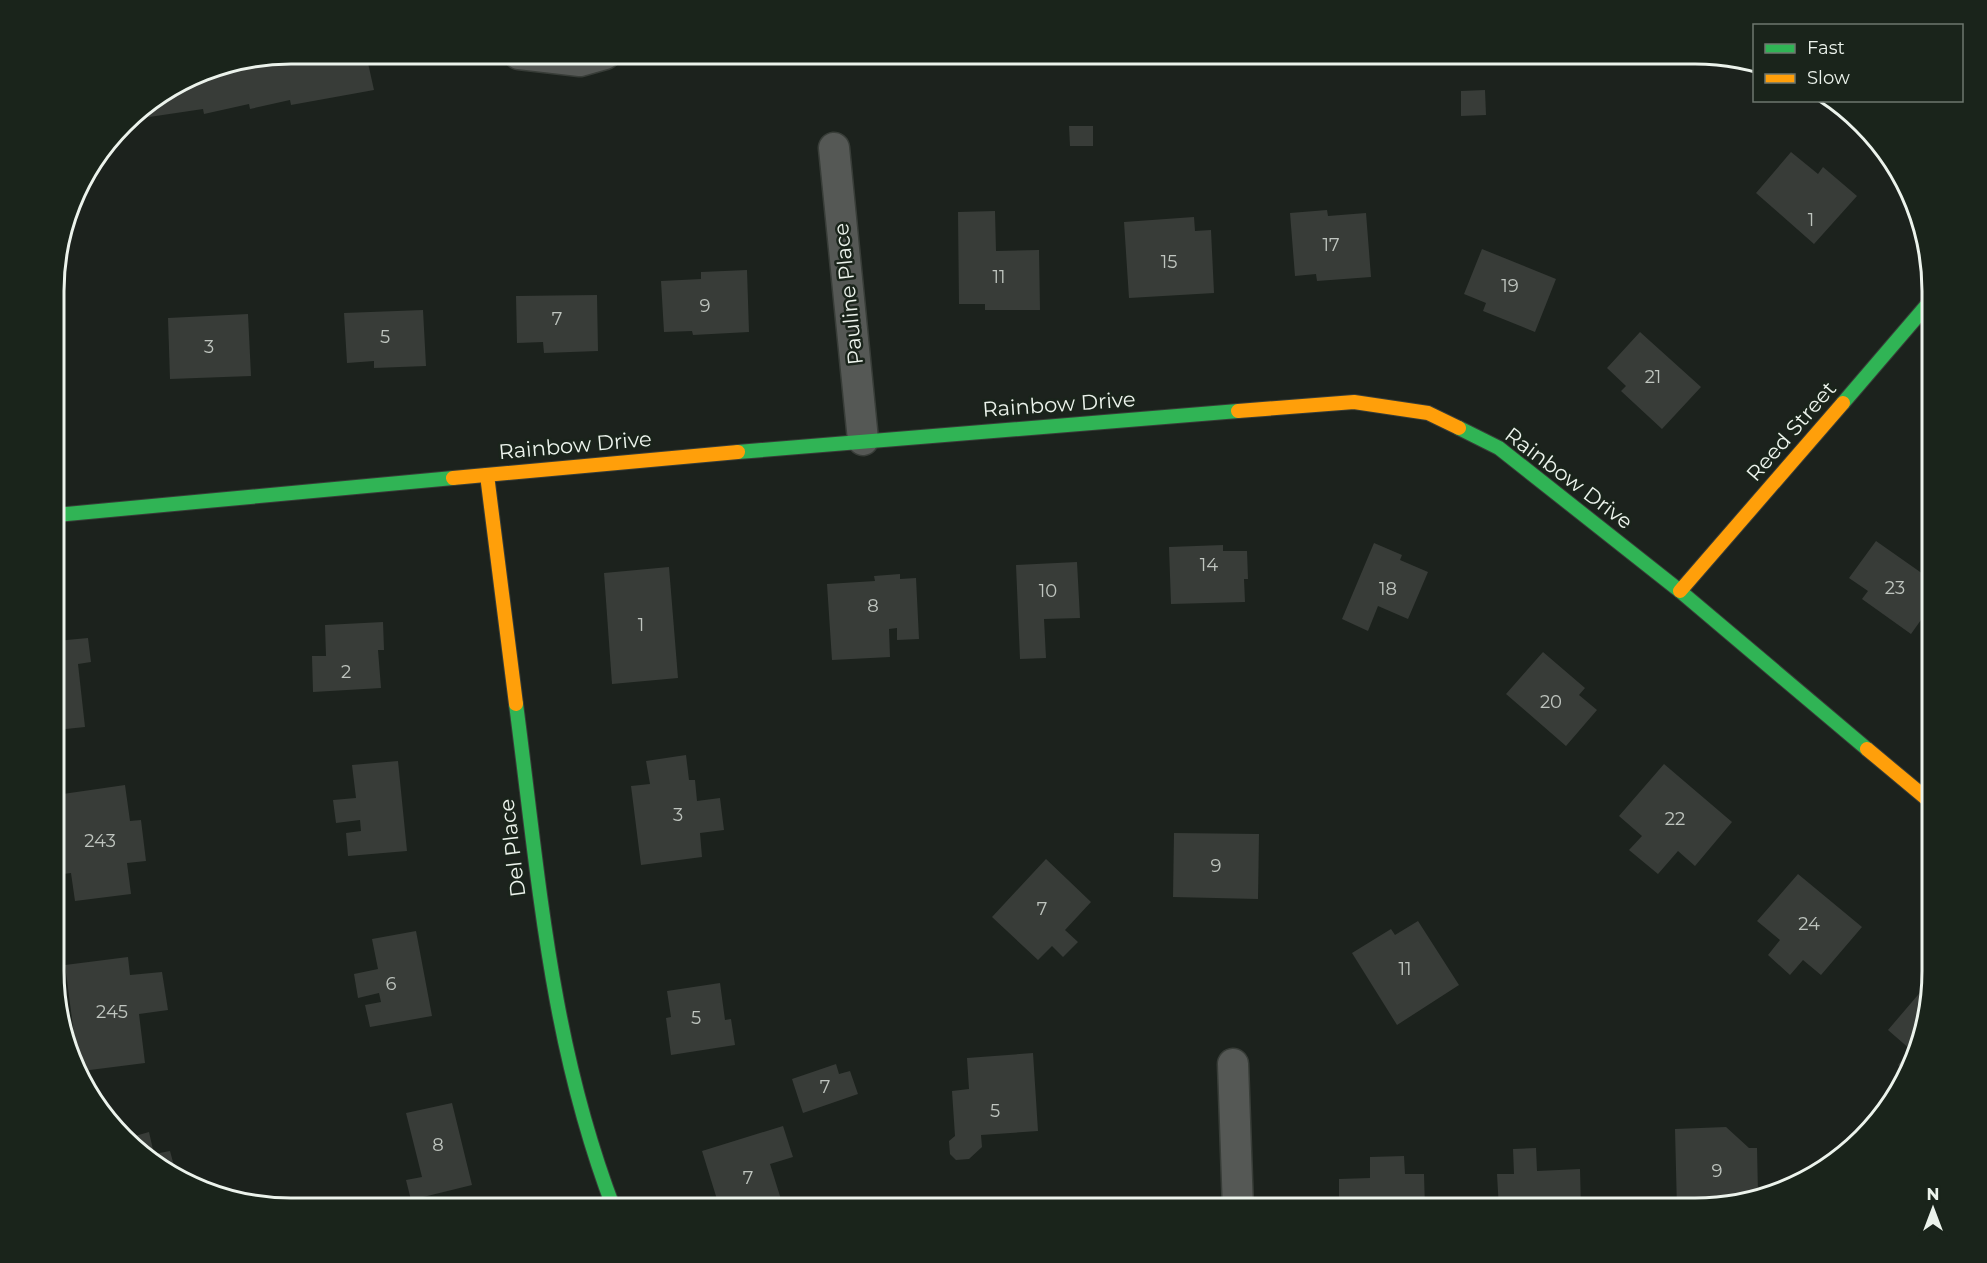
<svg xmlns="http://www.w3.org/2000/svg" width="1987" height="1263" font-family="Montserrat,sans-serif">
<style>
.building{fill:#383c38}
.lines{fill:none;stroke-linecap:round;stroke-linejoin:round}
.street-casing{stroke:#383d38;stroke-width:33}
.fast-casing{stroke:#383d38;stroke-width:16}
.slow-casing{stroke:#383d38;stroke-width:16}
.street{stroke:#555855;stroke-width:30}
.fast{stroke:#30b455;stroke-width:14}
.slow{stroke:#ff9f0a;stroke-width:14}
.labels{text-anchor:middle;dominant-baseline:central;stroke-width:5;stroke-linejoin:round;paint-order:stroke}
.number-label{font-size:18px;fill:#bfc5bf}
.street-label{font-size:21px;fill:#ecf3ec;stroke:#1a241b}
.rim{fill:none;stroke:#ecf3ec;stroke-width:3}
</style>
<rect width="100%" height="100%" fill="#1c221d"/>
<!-- building -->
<g class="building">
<path d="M 291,54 L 366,54 L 374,90 L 291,105 L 290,100 L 250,109 L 249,104 L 204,114 L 203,109 L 129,120 L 135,113 L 201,72 Z"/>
<path d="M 1485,90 L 1486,115 L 1461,116 L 1461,91 Z"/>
<path d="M 1069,126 L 1093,126 L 1093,146 L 1070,146 Z"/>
<path d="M 1791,152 L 1818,174 L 1823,167 L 1857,196 L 1814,244 L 1756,193 Z"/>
<path d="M 1327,210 L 1328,216 L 1366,213 L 1371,277 L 1317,281 L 1316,274 L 1295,276 L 1290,213 Z"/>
<path d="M 995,211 L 996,251 L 1039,250 L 1040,310 L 985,310 L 985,304 L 959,304 L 958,212 Z"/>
<path d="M 1194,217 L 1195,231 L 1211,230 L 1214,293 L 1129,298 L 1124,222 Z"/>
<path d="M 1482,249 L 1556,279 L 1535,332 L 1483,311 L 1486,303 L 1464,294 Z"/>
<path d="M 747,270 L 749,332 L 693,335 L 692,331 L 664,332 L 661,281 L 701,279 L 701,272 Z"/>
<path d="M 597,295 L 598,351 L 544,353 L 543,342 L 517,343 L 516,296 Z"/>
<path d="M 423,310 L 426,366 L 374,368 L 374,361 L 347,363 L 344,313 Z"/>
<path d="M 248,314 L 251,376 L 170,379 L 168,318 Z"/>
<path d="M 1640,332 L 1701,387 L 1662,429 L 1621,391 L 1626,386 L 1607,368 Z"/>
<path d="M 1876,541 L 1933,581 L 1933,603 L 1911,634 L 1862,599 L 1868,591 L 1849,578 Z"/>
<path d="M 1374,543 L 1402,555 L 1400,560 L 1428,572 L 1408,619 L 1378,606 L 1368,631 L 1342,619 Z"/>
<path d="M 1223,545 L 1223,551 L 1247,551 L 1248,579 L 1244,579 L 1245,602 L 1171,604 L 1169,547 Z"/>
<path d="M 1077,562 L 1080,618 L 1044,619 L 1046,658 L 1020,659 L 1016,565 Z"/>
<path d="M 669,567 L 678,678 L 612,684 L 604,573 Z"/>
<path d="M 900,574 L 900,579 L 916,578 L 919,639 L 897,640 L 897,628 L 889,629 L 890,657 L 832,660 L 827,584 L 875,581 L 874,576 Z"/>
<path d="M 383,622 L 384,650 L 378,650 L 381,688 L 313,692 L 312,656 L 326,656 L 325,625 Z"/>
<path d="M 88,638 L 91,662 L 78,664 L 85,727 L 56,730 L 56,641 Z"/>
<path d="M 1543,652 L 1585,688 L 1579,695 L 1597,710 L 1566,746 L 1506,694 Z"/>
<path d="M 686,755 L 689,780 L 695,780 L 697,801 L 720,798 L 724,830 L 700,833 L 702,857 L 641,865 L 631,786 L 650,784 L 646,761 Z"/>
<path d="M 398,761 L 407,851 L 348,856 L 346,833 L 361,831 L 360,820 L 336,823 L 333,800 L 356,798 L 352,765 Z"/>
<path d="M 1664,764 L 1732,822 L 1695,866 L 1678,851 L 1658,874 L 1629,850 L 1642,836 L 1619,816 Z"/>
<path d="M 125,785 L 130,821 L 141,820 L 146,861 L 127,863 L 131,894 L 75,901 L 71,873 L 56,875 L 56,820 L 58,820 L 56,795 Z"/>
<path d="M 1174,833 L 1259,834 L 1258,899 L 1173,897 Z"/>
<path d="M 1046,859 L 1091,902 L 1065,930 L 1078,942 L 1063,957 L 1052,946 L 1038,960 L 992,917 Z"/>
<path d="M 1798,874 L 1862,927 L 1821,975 L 1803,960 L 1790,975 L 1768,955 L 1780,940 L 1757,921 Z"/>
<path d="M 1418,921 L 1459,985 L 1397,1025 L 1352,953 L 1391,929 L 1395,935 Z"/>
<path d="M 416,931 L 432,1016 L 370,1027 L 365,1005 L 381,1002 L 379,993 L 358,998 L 354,974 L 378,969 L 372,939 Z"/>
<path d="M 128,957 L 130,975 L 162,972 L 168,1010 L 139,1014 L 145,1063 L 82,1071 L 77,1058 L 65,965 Z"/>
<path d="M 1929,982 L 1933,987 L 1921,1048 L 1908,1074 L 1898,1065 L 1911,1050 L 1888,1030 Z"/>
<path d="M 720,983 L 725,1020 L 731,1019 L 735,1045 L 671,1055 L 666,1018 L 671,1017 L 667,991 Z"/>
<path d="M 1033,1053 L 1038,1131 L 981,1135 L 982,1147 L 969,1159 L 956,1160 L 950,1154 L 949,1141 L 955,1136 L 952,1091 L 969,1089 L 967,1058 Z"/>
<path d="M 836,1064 L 839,1074 L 850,1071 L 858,1094 L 803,1113 L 792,1079 Z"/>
<path d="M 452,1103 L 472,1185 L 411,1200 L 406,1180 L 422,1177 L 406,1113 Z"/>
<path d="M 783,1126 L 793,1157 L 770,1164 L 784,1209 L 720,1209 L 702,1151 Z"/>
<path d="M 1726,1127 L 1749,1148 L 1757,1148 L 1758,1194 L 1711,1209 L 1677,1209 L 1675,1129 Z"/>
<path d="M 149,1132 L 154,1154 L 170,1151 L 177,1177 L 160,1169 L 128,1138 Z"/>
<path d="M 1536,1148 L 1537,1171 L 1580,1169 L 1581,1209 L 1499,1209 L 1497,1174 L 1514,1174 L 1513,1149 Z"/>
<path d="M 1404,1156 L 1405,1174 L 1424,1174 L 1425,1209 L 1339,1209 L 1339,1179 L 1370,1178 L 1370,1157 Z"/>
</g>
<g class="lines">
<defs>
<g id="street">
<path d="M 519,54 L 580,61 L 605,54"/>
<path d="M 834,148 L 863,440"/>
<path d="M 1233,1064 L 1238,1209"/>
</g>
<g id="fast">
<path d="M 1843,403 L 1933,298"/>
<path d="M 1459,428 L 1499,448 L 1680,591 L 1867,749"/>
<path d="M 738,452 L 1238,411"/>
<path d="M 56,515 L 453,478"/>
<path d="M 516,704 C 539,879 550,1042 614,1209"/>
</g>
<g id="slow">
<path d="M 1238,411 L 1354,402 L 1428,413 L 1459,428"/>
<path d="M 487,475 L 516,704"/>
<path d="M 453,478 L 738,452"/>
<path d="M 1680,591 L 1843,403"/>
<path d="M 1867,749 L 1933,804"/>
</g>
</defs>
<!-- street casing -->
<use href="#street" class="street-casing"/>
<!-- fast casing -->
<use href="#fast" class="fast-casing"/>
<!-- slow casing -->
<use href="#slow" class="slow-casing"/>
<!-- street -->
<use href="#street" class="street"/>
<!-- fast -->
<use href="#fast" class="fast"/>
<!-- slow -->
<use href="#slow" class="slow"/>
</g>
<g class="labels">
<!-- number labels -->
<g class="number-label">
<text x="1811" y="220">1</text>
<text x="1331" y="245">17</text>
<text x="1169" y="262">15</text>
<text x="999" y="277">11</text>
<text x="1510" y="286">19</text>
<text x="705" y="306">9</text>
<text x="557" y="319">7</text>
<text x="385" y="337">5</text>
<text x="209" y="347">3</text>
<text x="1653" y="377">21</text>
<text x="1209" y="565">14</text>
<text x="1895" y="588">23</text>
<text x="1388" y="589">18</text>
<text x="1048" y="591">10</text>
<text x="873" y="606">8</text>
<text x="641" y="625">1</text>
<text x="346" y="672">2</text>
<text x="1551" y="702">20</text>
<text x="678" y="815">3</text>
<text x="1675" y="819">22</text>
<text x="100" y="841">243</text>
<text x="1216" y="866">9</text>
<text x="1042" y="909">7</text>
<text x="1809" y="924">24</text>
<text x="1405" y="969">11</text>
<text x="391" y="984">6</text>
<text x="112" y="1012">245</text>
<text x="696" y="1018">5</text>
<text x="825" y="1087">7</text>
<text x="995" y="1111">5</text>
<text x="438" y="1145">8</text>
<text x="1717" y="1171">9</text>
<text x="748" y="1178">7</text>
</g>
<!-- street labels -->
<g class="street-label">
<text transform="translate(848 294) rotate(-96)">Pauline Place</text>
<text transform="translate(1059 404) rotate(-4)">Rainbow Drive</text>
<text transform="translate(1791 431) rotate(-49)">Reed Street</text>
<text transform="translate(575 445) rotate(-5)">Rainbow Drive</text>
<text transform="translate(1569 478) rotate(37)">Rainbow Drive</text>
<text transform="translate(512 848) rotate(-97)">Del Place</text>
</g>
</g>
<!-- crop -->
<path d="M0 0H1987V1263H0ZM291 64H1695A227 227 0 0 1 1922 291V971A227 227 0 0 1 1695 1198H291A227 227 0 0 1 64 971V291A227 227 0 0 1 291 64Z" fill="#1a241b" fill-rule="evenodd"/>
<path class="rim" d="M291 64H1695A227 227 0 0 1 1922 291V971A227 227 0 0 1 1695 1198H291A227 227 0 0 1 64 971V291A227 227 0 0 1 291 64Z"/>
<!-- legend -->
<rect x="1753" y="24" width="210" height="78" fill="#1a241b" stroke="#6e776f" stroke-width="1.5"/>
<rect x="1765" y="44" width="30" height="9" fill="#30b455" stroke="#6e776f" stroke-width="1.5"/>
<text x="1807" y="54" font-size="18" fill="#ecf3ec">Fast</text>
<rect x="1765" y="74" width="30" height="9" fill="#ff9f0a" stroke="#6e776f" stroke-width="1.5"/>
<text x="1807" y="84" font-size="18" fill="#ecf3ec">Slow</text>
<!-- north arrow -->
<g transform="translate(1933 1209)" stroke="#1a241b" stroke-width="4.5" paint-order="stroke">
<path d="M0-4.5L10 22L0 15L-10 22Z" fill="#ecf3ec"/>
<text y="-9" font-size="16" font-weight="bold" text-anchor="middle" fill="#ecf3ec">N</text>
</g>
</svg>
